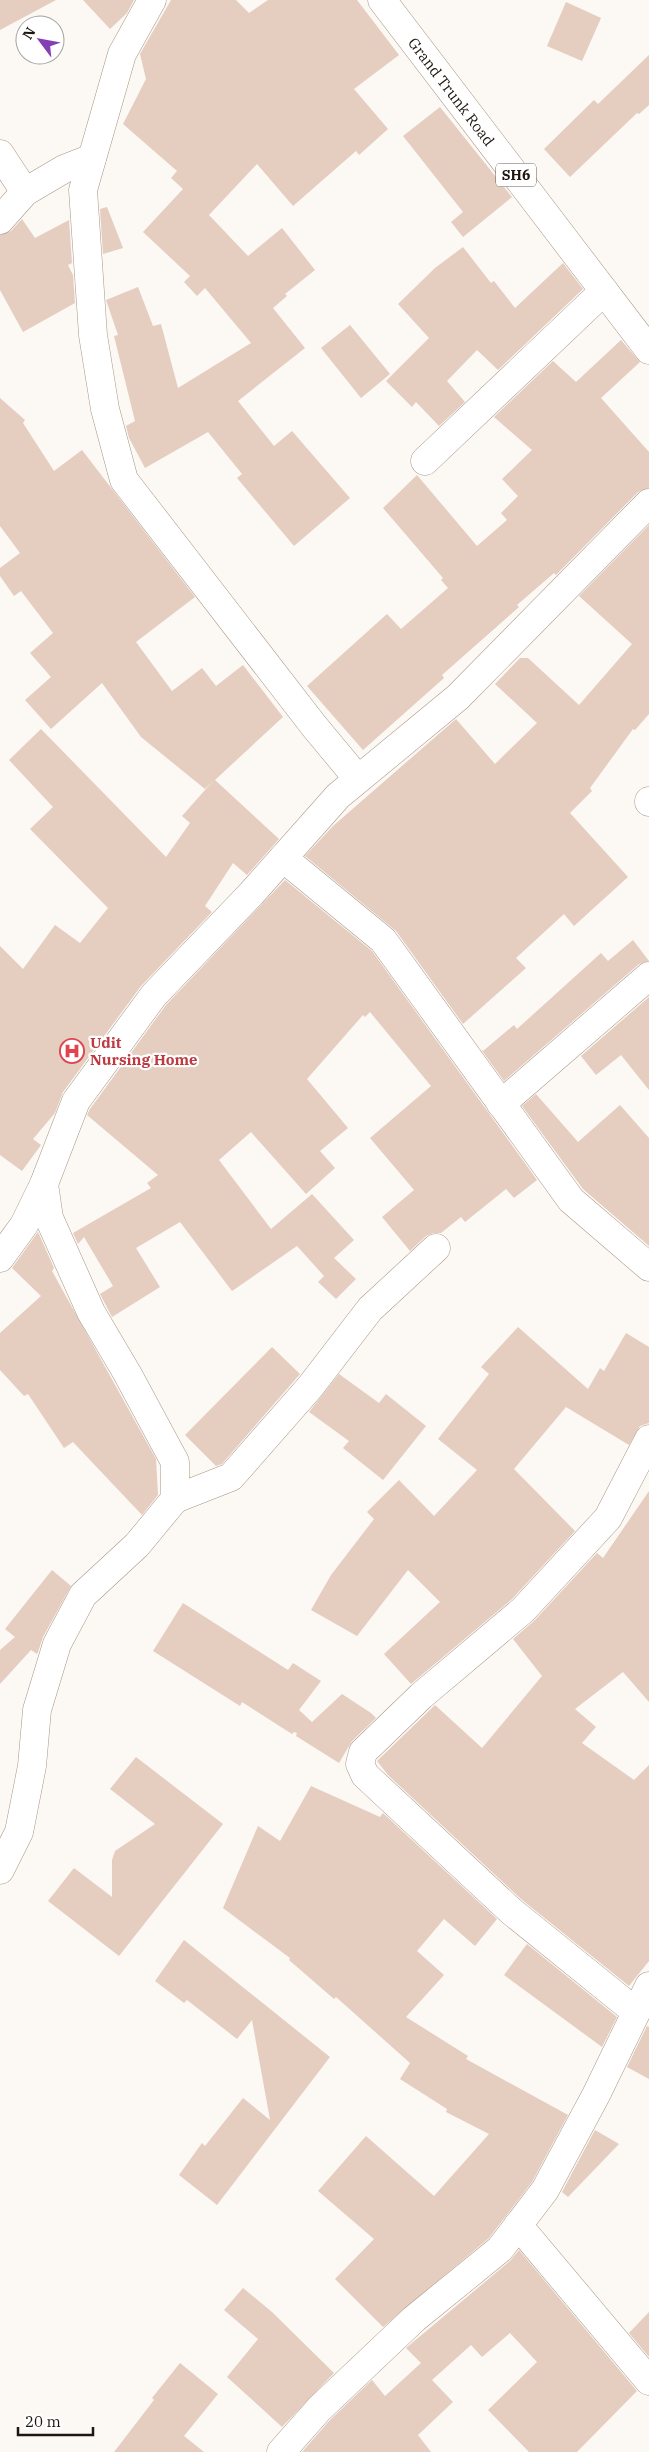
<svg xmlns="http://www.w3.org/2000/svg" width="649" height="2452" font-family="'IBM Plex Serif',serif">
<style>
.building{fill:#e5cdc0}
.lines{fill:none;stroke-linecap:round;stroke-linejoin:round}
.minor-casing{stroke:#a99685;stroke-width:29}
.major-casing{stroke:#a99685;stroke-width:29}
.minor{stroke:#fff;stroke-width:28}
.major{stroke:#fff;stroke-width:28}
.labels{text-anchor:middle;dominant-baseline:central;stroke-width:4.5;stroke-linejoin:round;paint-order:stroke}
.shield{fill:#fff;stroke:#625d58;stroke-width:1}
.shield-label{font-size:14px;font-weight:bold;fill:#1e1710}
.street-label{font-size:15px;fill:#1e1710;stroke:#fff}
.health-label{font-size:15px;font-weight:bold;fill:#be3a42;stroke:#fff;text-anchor:start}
</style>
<rect width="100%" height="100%" fill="#fcf8f4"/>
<!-- building -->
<g class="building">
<path d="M 0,0 L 56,0 L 0,30 Z"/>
<path d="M 83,0 L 134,0 L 127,13 L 110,29 Z"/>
<path d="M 171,0 L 236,0 L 249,13 L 268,0 L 357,0 L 399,55 L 354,89 L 388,129 L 359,155 L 356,151 L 293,206 L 257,164 L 209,215 L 248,256 L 282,228 L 315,270 L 285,294 L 287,296 L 273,308 L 305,348 L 238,401 L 274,446 L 292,431 L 350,498 L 294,546 L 237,478 L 242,474 L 208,432 L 145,468 L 129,438 L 126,426 L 135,421 L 114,336 L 118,335 L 106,300 L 138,287 L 153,326 L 161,324 L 178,388 L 251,343 L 205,288 L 197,296 L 184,282 L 190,276 L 143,232 L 183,189 L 171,178 L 177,171 L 123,124 L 146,79 L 140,54 Z"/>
<path d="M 566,2 L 601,18 L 582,61 L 547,46 Z"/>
<path d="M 649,55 L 649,105 L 639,114 L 637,113 L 570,177 L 544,149 L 594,100 L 598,104 Z"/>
<path d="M 440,107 L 512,197 L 463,237 L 451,222 L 463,212 L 403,136 Z"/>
<path d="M 107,207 L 123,248 L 103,254 L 100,209 Z"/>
<path d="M 22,219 L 35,238 L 69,220 L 72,263 L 68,265 L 73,275 L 75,303 L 23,332 L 0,290 L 0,235 L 11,231 Z"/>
<path d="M 463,247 L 491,283 L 494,281 L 515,308 L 563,263 L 583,289 L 498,370 L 477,350 L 447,381 L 465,402 L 439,426 L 416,402 L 412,407 L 386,381 L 429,338 L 398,304 L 435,268 Z"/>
<path d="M 350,325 L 390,374 L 361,398 L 321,348 Z"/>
<path d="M 621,340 L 640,362 L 601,398 L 649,452 L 649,488 L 638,492 L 556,575 L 554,573 L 517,605 L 519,607 L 442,675 L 444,678 L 363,750 L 307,686 L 387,614 L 401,629 L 448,588 L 441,580 L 443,578 L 383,508 L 417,475 L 477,546 L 507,520 L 501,513 L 518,496 L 502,479 L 532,450 L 494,417 L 553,361 L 576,382 Z"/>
<path d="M 0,398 L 25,420 L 23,423 L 54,471 L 82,450 L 195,597 L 136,642 L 172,691 L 202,668 L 216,686 L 243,665 L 283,717 L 215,780 L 279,839 L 247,875 L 233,863 L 205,906 L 212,912 L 141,986 L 63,1092 L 55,1113 L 33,1139 L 41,1145 L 22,1171 L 0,1155 L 0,946 L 23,969 L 55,925 L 80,943 L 108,908 L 30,829 L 53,807 L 9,760 L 41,729 L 166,857 L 190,823 L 182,816 L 213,781 L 205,789 L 141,737 L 102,683 L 51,729 L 25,700 L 51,677 L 30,653 L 53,633 L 21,591 L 14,596 L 0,576 L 0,568 L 20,553 L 0,526 Z"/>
<path d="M 649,525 L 649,714 L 635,730 L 633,729 L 590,788 L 592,791 L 570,813 L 628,877 L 574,926 L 564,914 L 516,958 L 526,968 L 463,1024 L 396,931 L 305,856 L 333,826 L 456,719 L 495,764 L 537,723 L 495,684 L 520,658 L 528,658 L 579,705 L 632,644 L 579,596 Z"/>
<path d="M 285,880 L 372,951 L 537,1180 L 514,1198 L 506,1189 L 465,1222 L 461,1217 L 441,1233 L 433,1233 L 426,1236 L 410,1251 L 382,1217 L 414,1190 L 370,1138 L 431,1086 L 370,1012 L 365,1017 L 363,1015 L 307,1079 L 348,1128 L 320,1151 L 335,1168 L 306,1194 L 251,1132 L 219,1160 L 271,1229 L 312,1194 L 354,1240 L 334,1258 L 356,1279 L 336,1299 L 318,1282 L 324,1276 L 297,1246 L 232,1291 L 180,1222 L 136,1248 L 160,1287 L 112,1317 L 100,1294 L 113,1286 L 84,1237 L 78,1244 L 73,1233 L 151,1188 L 147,1183 L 158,1175 L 87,1115 L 90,1109 L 166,1005 Z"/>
<path d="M 633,940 L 649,961 L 639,964 L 504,1081 L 480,1048 L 483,1051 L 514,1025 L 517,1029 L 601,953 L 608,961 Z"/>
<path d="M 649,997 L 649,1090 L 621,1055 L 596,1075 L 581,1056 Z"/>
<path d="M 536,1094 L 578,1142 L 620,1105 L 649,1138 L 649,1246 L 583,1189 L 522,1106 Z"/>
<path d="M 38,1232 L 54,1268 L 52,1271 L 156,1459 L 158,1495 L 142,1515 L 73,1442 L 64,1448 L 28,1394 L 24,1396 L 0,1370 L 0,1333 L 41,1296 L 12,1268 Z"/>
<path d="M 518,1327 L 588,1389 L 600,1368 L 604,1371 L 626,1333 L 649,1347 L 649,1423 L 640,1426 L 629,1445 L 566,1407 L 514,1469 L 575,1531 L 512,1599 L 411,1684 L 384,1654 L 440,1602 L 408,1570 L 357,1636 L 311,1610 L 331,1575 L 374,1519 L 367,1512 L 399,1480 L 434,1516 L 477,1470 L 438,1439 L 489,1374 L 481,1367 Z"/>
<path d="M 272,1347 L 300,1374 L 222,1464 L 216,1466 L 185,1435 Z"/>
<path d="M 339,1374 L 379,1403 L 386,1394 L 426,1426 L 383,1480 L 343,1448 L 349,1441 L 309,1412 Z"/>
<path d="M 649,1491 L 649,1702 L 623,1672 L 575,1709 L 596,1727 L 582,1743 L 634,1780 L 649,1765 L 649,1961 L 629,1986 L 521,1899 L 388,1775 L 377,1761 L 435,1705 L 482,1748 L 542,1676 L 513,1639 L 534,1621 L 597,1553 L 603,1558 Z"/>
<path d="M 52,1570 L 71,1586 L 43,1637 L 38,1652 L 37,1654 L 31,1650 L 0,1684 L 0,1650 L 15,1637 L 5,1629 Z"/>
<path d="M 183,1603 L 288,1670 L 293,1663 L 321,1681 L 299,1710 L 312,1722 L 342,1694 L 371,1713 L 376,1718 L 352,1741 L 339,1763 L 296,1736 L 297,1733 L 294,1732 L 292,1734 L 242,1702 L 240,1706 L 153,1651 Z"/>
<path d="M 136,1757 L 223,1824 L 119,1956 L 48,1901 L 74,1868 L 112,1897 L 112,1860 L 115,1851 L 155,1824 L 110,1789 Z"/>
<path d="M 311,1786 L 380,1817 L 383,1813 L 497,1919 L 475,1946 L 444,1919 L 417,1951 L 444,1975 L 406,2017 L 468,2056 L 466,2059 L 568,2115 L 532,2182 L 489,2238 L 383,2327 L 335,2279 L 374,2239 L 318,2191 L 366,2136 L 434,2196 L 489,2134 L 446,2112 L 447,2109 L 400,2079 L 410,2063 L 336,1997 L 334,1999 L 289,1960 L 290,1958 L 223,1908 L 258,1826 L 280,1841 Z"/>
<path d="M 184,1940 L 330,2057 L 217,2205 L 179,2175 L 202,2143 L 205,2146 L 243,2098 L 270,2120 L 252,2020 L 237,2039 L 187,2000 L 184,2003 L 155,1981 Z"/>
<path d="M 527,1944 L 617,2017 L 602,2047 L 504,1975 Z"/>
<path d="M 647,2026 L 649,2027 L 649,2079 L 627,2067 Z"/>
<path d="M 595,2130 L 619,2144 L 568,2197 L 562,2192 Z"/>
<path d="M 519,2250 L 637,2391 L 577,2452 L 529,2452 L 488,2410 L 537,2362 L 510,2333 L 482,2357 L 471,2345 L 432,2380 L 453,2402 L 418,2435 L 431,2452 L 302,2452 L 330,2420 L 372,2380 L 385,2396 L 421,2363 L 406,2348 L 510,2261 Z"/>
<path d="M 243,2288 L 272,2312 L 334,2373 L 282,2427 L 227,2377 L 258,2339 L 224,2310 Z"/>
<path d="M 649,2312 L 649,2357 L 629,2333 Z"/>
<path d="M 180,2363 L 218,2394 L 184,2436 L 204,2452 L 114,2452 L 154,2400 L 152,2398 Z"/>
</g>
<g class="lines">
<defs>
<g id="minor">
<path d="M 152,0 L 122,54 L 83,190 L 93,335 L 105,409 L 124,480 L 314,726 L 358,779"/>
<path d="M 0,154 L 25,192"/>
<path d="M 0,220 L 25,192 L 64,169 L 92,158"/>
<path d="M 425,461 L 604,291"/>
<path d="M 649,801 L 649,802"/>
<path d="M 283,858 L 383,940 L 571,1200 L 649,1267"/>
<path d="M 501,1104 L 649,976"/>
<path d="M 0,1258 L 24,1225 L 44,1184"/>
<path d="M 175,1499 L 231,1477 L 310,1387 L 370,1309 L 436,1248"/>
<path d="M 0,1870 L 19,1832 L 32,1766 L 37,1710 L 57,1644 L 83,1595 L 137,1545 L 175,1499 L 175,1462 L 127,1373 L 91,1312 L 49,1218 L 44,1184 L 76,1101 L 154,995 L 251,894 L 338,796 L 458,697 L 649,503"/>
<path d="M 636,2012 L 511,1911 L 365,1775 L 360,1764 L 363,1752 L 421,1696 L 523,1610 L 608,1518 L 649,1439"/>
<path d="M 518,2225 L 649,2381"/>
<path d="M 281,2452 L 319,2409 L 414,2319 L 500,2249 L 545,2190 L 596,2095 L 649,1986"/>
</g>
<g id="major">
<path id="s1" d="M 382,0 L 649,350"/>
</g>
</defs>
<!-- minor casing -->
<use href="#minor" class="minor-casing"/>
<!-- major casing -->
<use href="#major" class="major-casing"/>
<!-- minor -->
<use href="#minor" class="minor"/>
<!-- major -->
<use href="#major" class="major"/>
</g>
<!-- icons -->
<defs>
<symbol id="hospital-ring" viewBox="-11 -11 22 22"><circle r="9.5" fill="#fff" stroke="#e0444e" stroke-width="1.5"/><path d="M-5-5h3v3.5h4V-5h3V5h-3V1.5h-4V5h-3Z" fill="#e0444e"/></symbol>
</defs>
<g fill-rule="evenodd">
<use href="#hospital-ring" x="58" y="1037" width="28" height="28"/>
</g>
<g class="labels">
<!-- shield labels -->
<rect class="shield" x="496" y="163.5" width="40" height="23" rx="4"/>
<g class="shield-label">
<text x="516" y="175">SH6</text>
</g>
<!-- street labels -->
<g class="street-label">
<text stroke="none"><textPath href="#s1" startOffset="115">Grand Trunk Road</textPath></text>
</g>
<!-- health labels -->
<g class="health-label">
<text x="90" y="1042">Udit<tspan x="90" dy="17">Nursing Home</tspan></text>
</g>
</g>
<!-- north arrow -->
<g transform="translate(40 40) rotate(302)"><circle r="24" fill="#ffffff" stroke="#a5a29f"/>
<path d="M0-4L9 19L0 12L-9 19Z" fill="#833fb3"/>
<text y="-8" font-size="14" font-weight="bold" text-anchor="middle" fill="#1e1710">N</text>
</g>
<!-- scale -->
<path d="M18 2427v8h75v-8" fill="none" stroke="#1e1710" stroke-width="2.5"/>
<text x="25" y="2427" font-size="15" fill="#1e1710" stroke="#ffffff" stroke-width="4" paint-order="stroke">20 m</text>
</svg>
